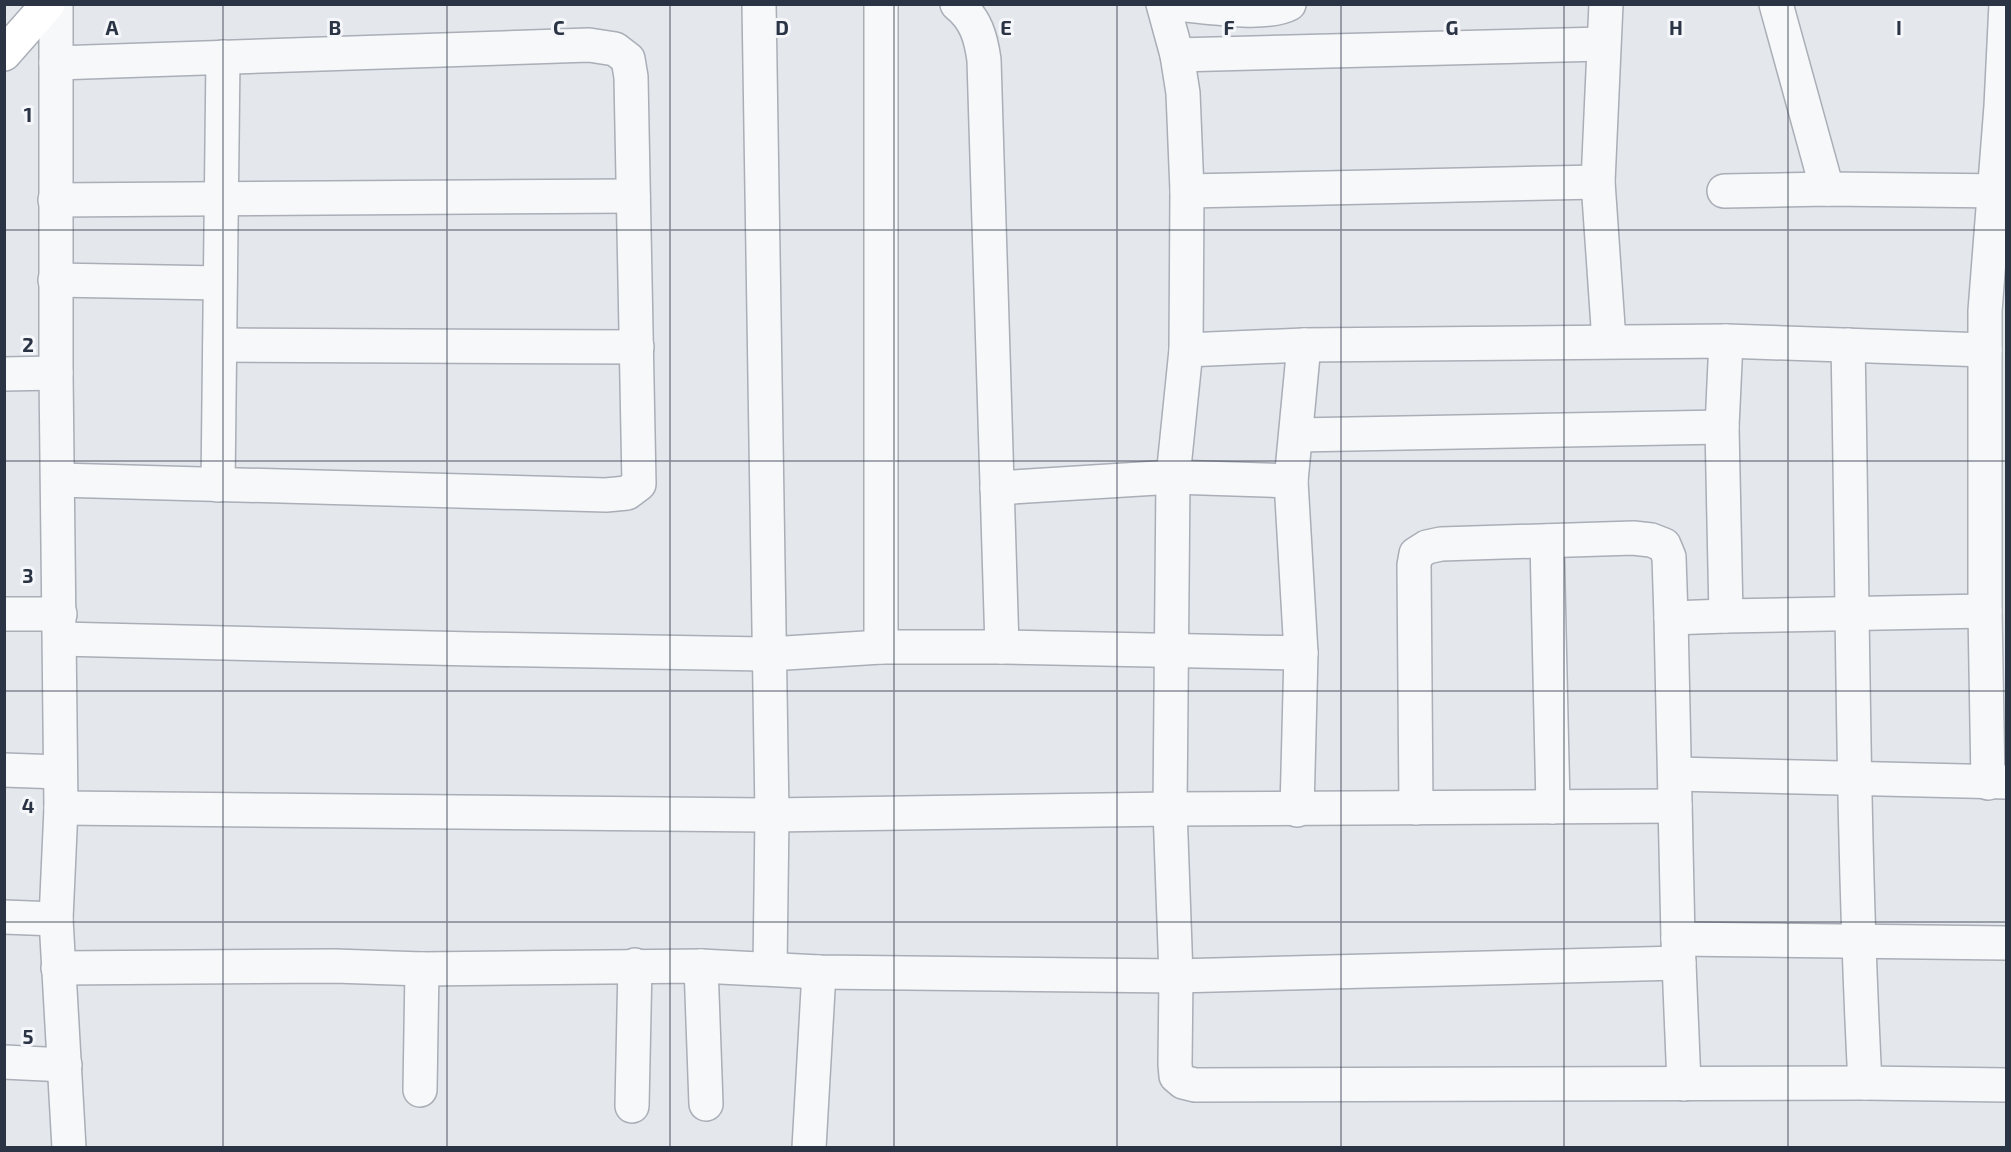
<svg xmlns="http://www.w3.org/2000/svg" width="2011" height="1152" font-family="'Exo 2',sans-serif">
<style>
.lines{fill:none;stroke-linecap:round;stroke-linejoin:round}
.street-casing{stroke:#a9aeb7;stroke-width:36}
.secondary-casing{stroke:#a9aeb7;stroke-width:36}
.street{stroke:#f7f8fa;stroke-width:33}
.secondary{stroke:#fff;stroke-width:33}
.grid{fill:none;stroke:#2b3445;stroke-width:1.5;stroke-opacity:0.55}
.grid-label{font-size:20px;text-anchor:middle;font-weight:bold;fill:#2b3445;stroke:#f4f6f9;stroke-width:6;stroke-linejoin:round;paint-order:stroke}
</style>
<rect width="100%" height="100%" fill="#e4e7ec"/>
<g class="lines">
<defs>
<g id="street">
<path d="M 56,4 L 56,373 L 61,808 L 56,919 L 69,1148"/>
<path d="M 759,4 L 772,815 L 770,968"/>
<path d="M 957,4 C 976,19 981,38 984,60 L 1002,647"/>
<path d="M 1163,4 L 1177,55 L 1183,93 L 1187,191 L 1186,350 L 1173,477 L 1170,809 L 1176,976 L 1175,1064 L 1176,1076 L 1183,1082 L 1195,1085 L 1865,1083 L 2006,1085"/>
<path d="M 1174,4 C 1203,6 1265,17 1289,4"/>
<path d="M 1606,4 L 1598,182 L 1609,341"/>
<path d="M 1776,4 L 1827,189"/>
<path d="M 1177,55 L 1603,44"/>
<path d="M 56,63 L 589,45 L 615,49 L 628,59 L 631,77 L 639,484 L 627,493 L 606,495 L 58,480"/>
<path d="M 1187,191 L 1598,182"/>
<path d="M 1724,191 L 1827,189 L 2006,191"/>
<path d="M 55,200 L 633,196"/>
<path d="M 55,280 L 220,283"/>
<path d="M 1726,341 L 1722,427 L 1726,616 L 1985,611"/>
<path d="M 220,345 L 637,347"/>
<path d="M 1848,345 C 1853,591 1852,837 1865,1083"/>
<path d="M 1186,350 L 1304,345 L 1726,341 L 1985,350"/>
<path d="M 4,374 L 56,373"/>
<path d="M 1296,435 L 1722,427"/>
<path d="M 218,485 L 223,57"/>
<path d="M 997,488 L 1173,477 L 1291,481"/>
<path d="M 1547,541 L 1553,807"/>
<path d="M 4,614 L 60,614"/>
<path d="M 1671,618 L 1726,616"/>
<path d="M 60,639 L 473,649 L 770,654 L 881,647 L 1002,647 L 1301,653"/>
<path d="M 881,647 L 881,4"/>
<path d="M 4,770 L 60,772"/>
<path d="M 1675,774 L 2006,782"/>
<path d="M 1988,783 L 1985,611 L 1985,311 L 2001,106 L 2006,4"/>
<path d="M 61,808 L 772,815 L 1170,809 L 1675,806"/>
<path d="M 1416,808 L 1414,565 L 1416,554 L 1427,547 L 1441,544 L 1633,538 L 1651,540 L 1664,545 L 1669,557 L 1671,618 L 1678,939 L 1684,1084"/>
<path d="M 1297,810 L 1301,653 L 1291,481 L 1304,345"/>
<path d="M 4,917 L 56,919"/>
<path d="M 1678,939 L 2006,943"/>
<path d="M 701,966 L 706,1104"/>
<path d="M 58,968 L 335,966 L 422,969 L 701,966 L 819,972 L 1176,976 L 1679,963"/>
<path d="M 4,1062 L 65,1065"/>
<path d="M 420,1090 L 422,969"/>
<path d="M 632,1106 L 635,965"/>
<path d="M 809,1148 L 819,972"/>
</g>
<path id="secondary" d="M 4,54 L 48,4"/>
</defs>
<!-- street casing -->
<use href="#street" class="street-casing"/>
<!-- secondary casing -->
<use href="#secondary" class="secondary-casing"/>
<!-- street -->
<use href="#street" class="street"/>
<!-- secondary -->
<use href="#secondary" class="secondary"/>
</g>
<!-- grid -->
<path class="grid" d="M 223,4 L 223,1148M 447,4 L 447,1148M 670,4 L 670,1148M 894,4 L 894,1148M 1117,4 L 1117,1148M 1341,4 L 1341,1148M 1564,4 L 1564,1148M 1788,4 L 1788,1148M 4,230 L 2006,230M 4,461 L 2006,461M 4,691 L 2006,691M 4,922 L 2006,922"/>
<g class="grid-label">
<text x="112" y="35">A</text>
<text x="335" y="35">B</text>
<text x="559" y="35">C</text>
<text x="782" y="35">D</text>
<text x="1006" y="35">E</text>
<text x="1229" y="35">F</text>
<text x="1452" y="35">G</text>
<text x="1676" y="35">H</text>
<text x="1899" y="35">I</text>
<text x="28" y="122">1</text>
<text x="28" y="352">2</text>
<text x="28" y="583">3</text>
<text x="28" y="813">4</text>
<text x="28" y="1044">5</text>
</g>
<!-- border -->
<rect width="2011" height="1152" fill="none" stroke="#2b3445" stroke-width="12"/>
</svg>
